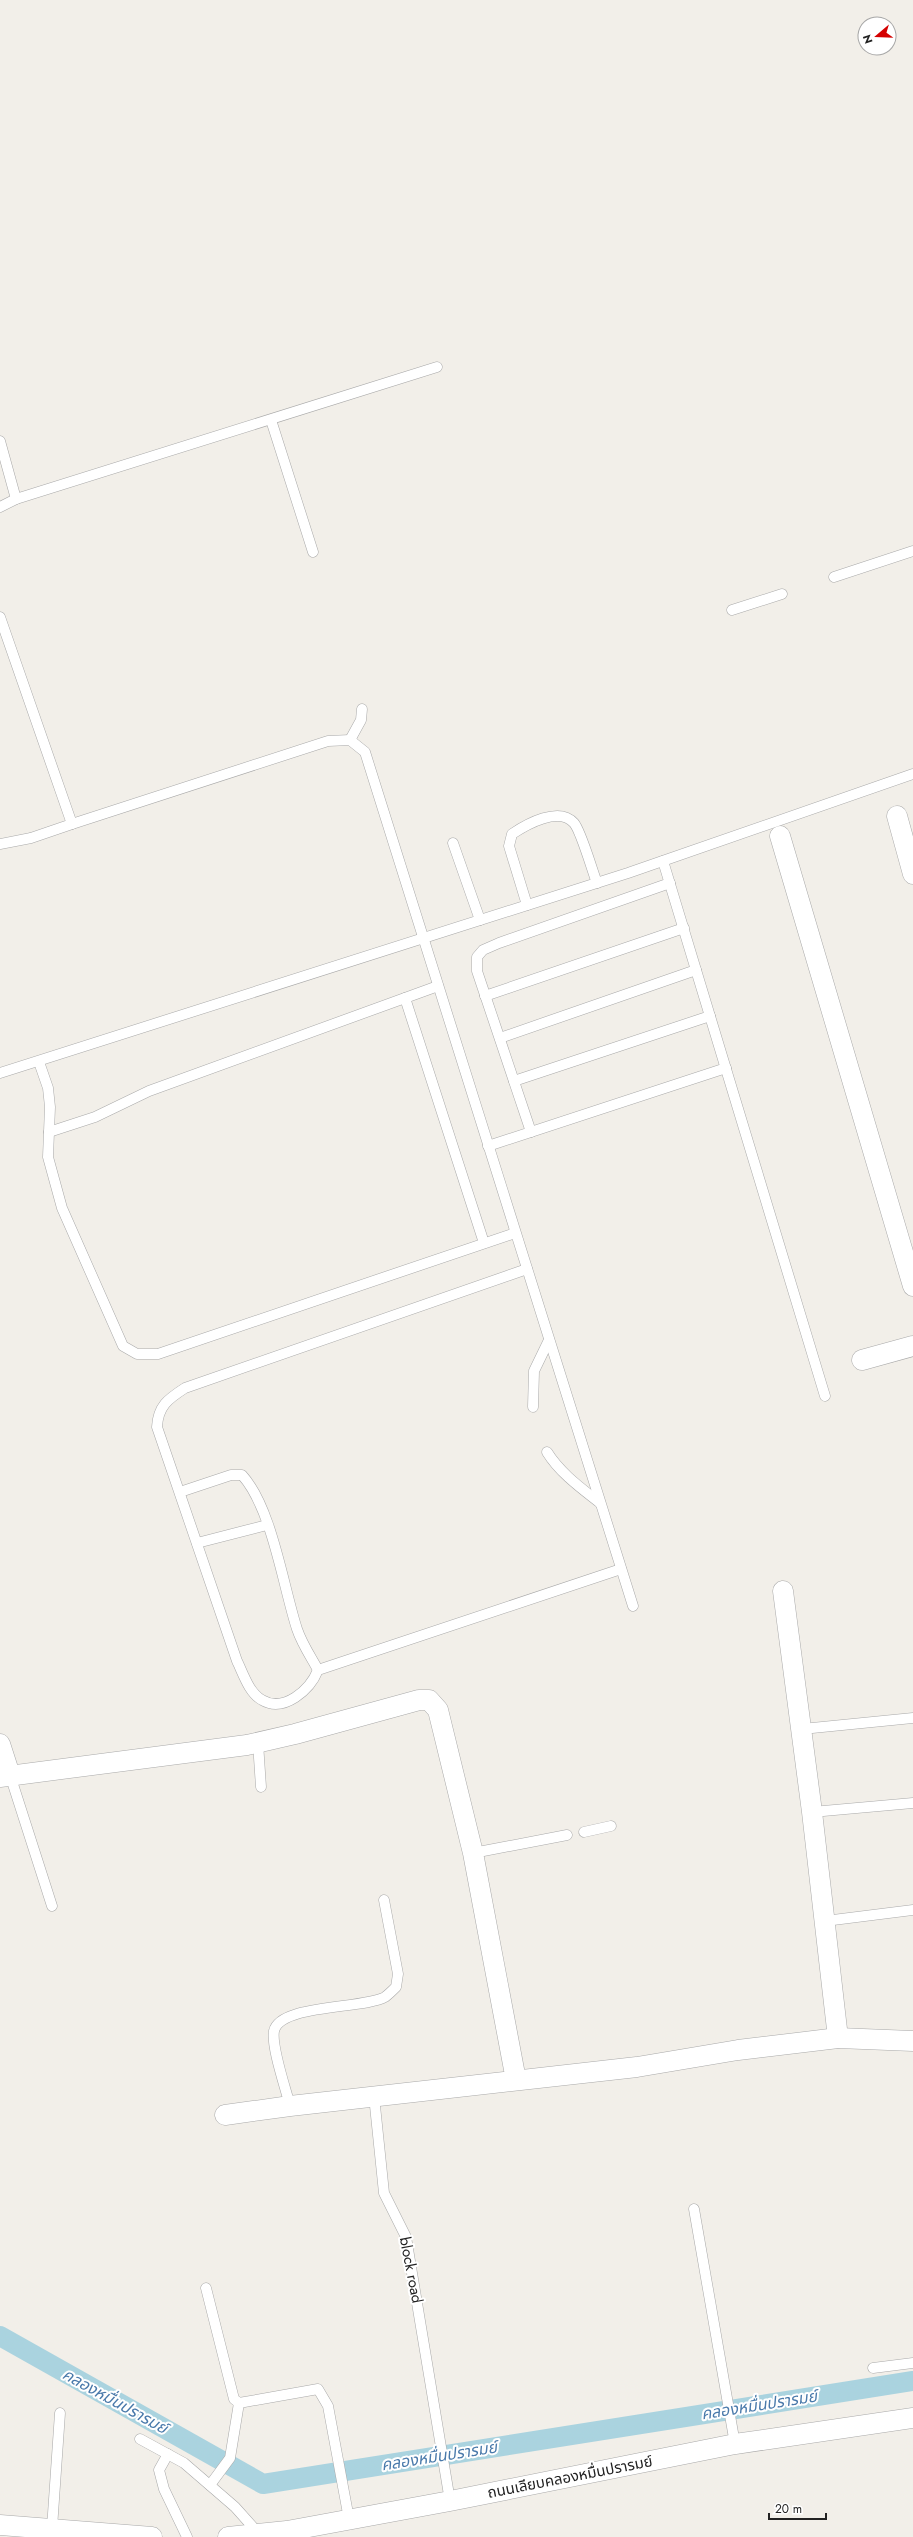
<svg xmlns="http://www.w3.org/2000/svg" width="913" height="2537" font-family="Jost,'Noto Sans Thai',sans-serif">
<style>
.lines{fill:none;stroke-linecap:round;stroke-linejoin:round}
.canal{stroke:#aad3df;stroke-width:20}
.lane-casing{stroke:#a9a9a9;stroke-width:11}
.street-casing{stroke:#a9a9a9;stroke-width:21}
.lane{stroke:#fff;stroke-width:10}
.street{stroke:#fff;stroke-width:20}
.labels{text-anchor:middle;dominant-baseline:central;stroke-width:4;stroke-linejoin:round;paint-order:stroke}
.street-label{font-size:15px;fill:#222;stroke:#fff}
.water-label{font-size:16px;font-style:italic;fill:#4a7aab;stroke:#fff}
</style>
<rect width="100%" height="100%" fill="#f2efe9"/>
<g class="lines">
<!-- canal -->
<path class="canal" d="M 0,2336 L 263,2484 L 913,2381"/>
<defs>
<g id="lane">
<path d="M 271,420 L 313,552"/>
<path d="M 0,441 L 16,499"/>
<path d="M 0,507 L 16,499 L 437,367"/>
<path d="M 834,577 L 913,551"/>
<path d="M 732,610 L 782,594"/>
<path d="M 0,617 L 72,824 L 328,741 L 350,740 L 365,752 L 633,1606"/>
<path d="M 350,740 L 361,720 L 362,709"/>
<path d="M 453,843 L 480,920"/>
<path d="M 0,844 L 31,838 L 72,824"/>
<path d="M 663,861 L 825,1396"/>
<path d="M 527,905 L 509,846 L 512,834 C 527,824 559,806 574,823 C 581,831 592,870 597,883"/>
<path d="M 485,996 L 684,928"/>
<path d="M 405,998 L 484,1243"/>
<path d="M 500,1038 L 696,970"/>
<path d="M 39,1062 L 48,1088 L 50,1107 L 48,1157 L 62,1208 L 123,1346 L 137,1354 L 158,1354 L 515,1233"/>
<path d="M 0,1073 L 628,873 L 913,774"/>
<path d="M 514,1081 L 710,1016"/>
<path d="M 49,1132 L 95,1117 L 149,1091 L 438,986"/>
<path d="M 531,1132 L 477,971 L 477,957 L 483,950 L 499,943 L 670,883"/>
<path d="M 488,1146 L 726,1068"/>
<path d="M 527,1269 L 185,1388 C 168,1399 158,1406 157,1427 L 237,1661 C 243,1673 249,1693 262,1700 C 284,1713 310,1690 318,1670 L 621,1569"/>
<path d="M 533,1407 L 534,1371 L 549,1340"/>
<path d="M 547,1452 C 560,1473 581,1488 600,1503"/>
<path d="M 180,1492 L 231,1475 L 242,1475 C 272,1508 283,1586 297,1629 C 302,1644 311,1657 318,1670"/>
<path d="M 197,1543 L 267,1525"/>
<path d="M 802,1729 L 913,1718"/>
<path d="M 258,1743 L 261,1787"/>
<path d="M 10,1775 L 52,1906"/>
<path d="M 812,1812 L 913,1803"/>
<path d="M 584,1832 L 611,1826"/>
<path d="M 473,1853 L 567,1835"/>
<path d="M 825,1921 L 913,1910"/>
<path d="M 374,2096 L 384,2193 L 406,2237 L 450,2501"/>
<path d="M 290,2106 C 286,2089 271,2047 274,2031 C 280,2004 364,2009 385,1997 C 389,1994 393,1990 396,1987 L 398,1974 L 384,1900"/>
<path d="M 694,2209 L 735,2444"/>
<path d="M 206,2288 L 234,2399 L 239,2403 L 318,2389 L 328,2406 L 349,2519"/>
<path d="M 873,2368 L 913,2363"/>
<path d="M 140,2439 L 184,2463 L 235,2507 L 259,2534"/>
<path d="M 168,2454 L 159,2470 L 164,2489 L 187,2537"/>
<path d="M 210,2485 L 230,2458 L 239,2403"/>
<path d="M 52,2528 L 60,2413"/>
</g>
<g id="street">
<path d="M 897,816 L 913,874"/>
<path d="M 780,836 L 913,1286"/>
<path d="M 862,1360 L 913,1346"/>
<path d="M 783,1591 L 812,1812 L 838,2038"/>
<path d="M 0,1744 L 10,1775"/>
<path d="M 0,1777 L 247,1745 L 295,1734 L 419,1700 L 429,1700 L 438,1710 L 473,1853 L 516,2080"/>
<path d="M 225,2115 L 290,2106 L 637,2067 L 738,2050 L 838,2038 L 913,2041"/>
<path d="M 0,2525 L 152,2537"/>
<path d="M 228,2537 L 287,2531 L 450,2501 L 735,2444 L 913,2418"/>
</g>
</defs>
<!-- lane casing -->
<use href="#lane" class="lane-casing"/>
<!-- street casing -->
<use href="#street" class="street-casing"/>
<!-- lane -->
<use href="#lane" class="lane"/>
<!-- street -->
<use href="#street" class="street"/>
</g>
<g class="labels">
<!-- street labels -->
<g class="street-label">
<text transform="translate(411 2270) rotate(79)">block road</text>
<text transform="translate(570 2477) rotate(-11)">ถนนเลียบคลองหมื่นปรารมย์</text>
</g>
<!-- water labels -->
<g class="water-label">
<text transform="translate(115 2401) rotate(29)">คลองหมื่นปรารมย์</text>
<text transform="translate(759 2405) rotate(-9)">คลองหมื่นปรารมย์</text>
<text transform="translate(439 2456) rotate(-9)">คลองหมื่นปรารมย์</text>
</g>
</g>
<!-- north arrow -->
<g transform="translate(877 36) rotate(251)"><circle r="19" fill="#ffffff" stroke="#a7a7a7"/>
<path d="M0-3L7 15L0 10L-7 15Z" fill="#d40000"/>
<text y="-6" font-size="11" font-weight="bold" text-anchor="middle" fill="#222222">N</text>
</g>
<!-- scale -->
<path d="M769 2513v6h57v-6" fill="none" stroke="#222222" stroke-width="2"/>
<text x="775" y="2513" font-size="12" fill="#222222" stroke="#ffffff" stroke-width="3" paint-order="stroke">20 m</text>
</svg>
